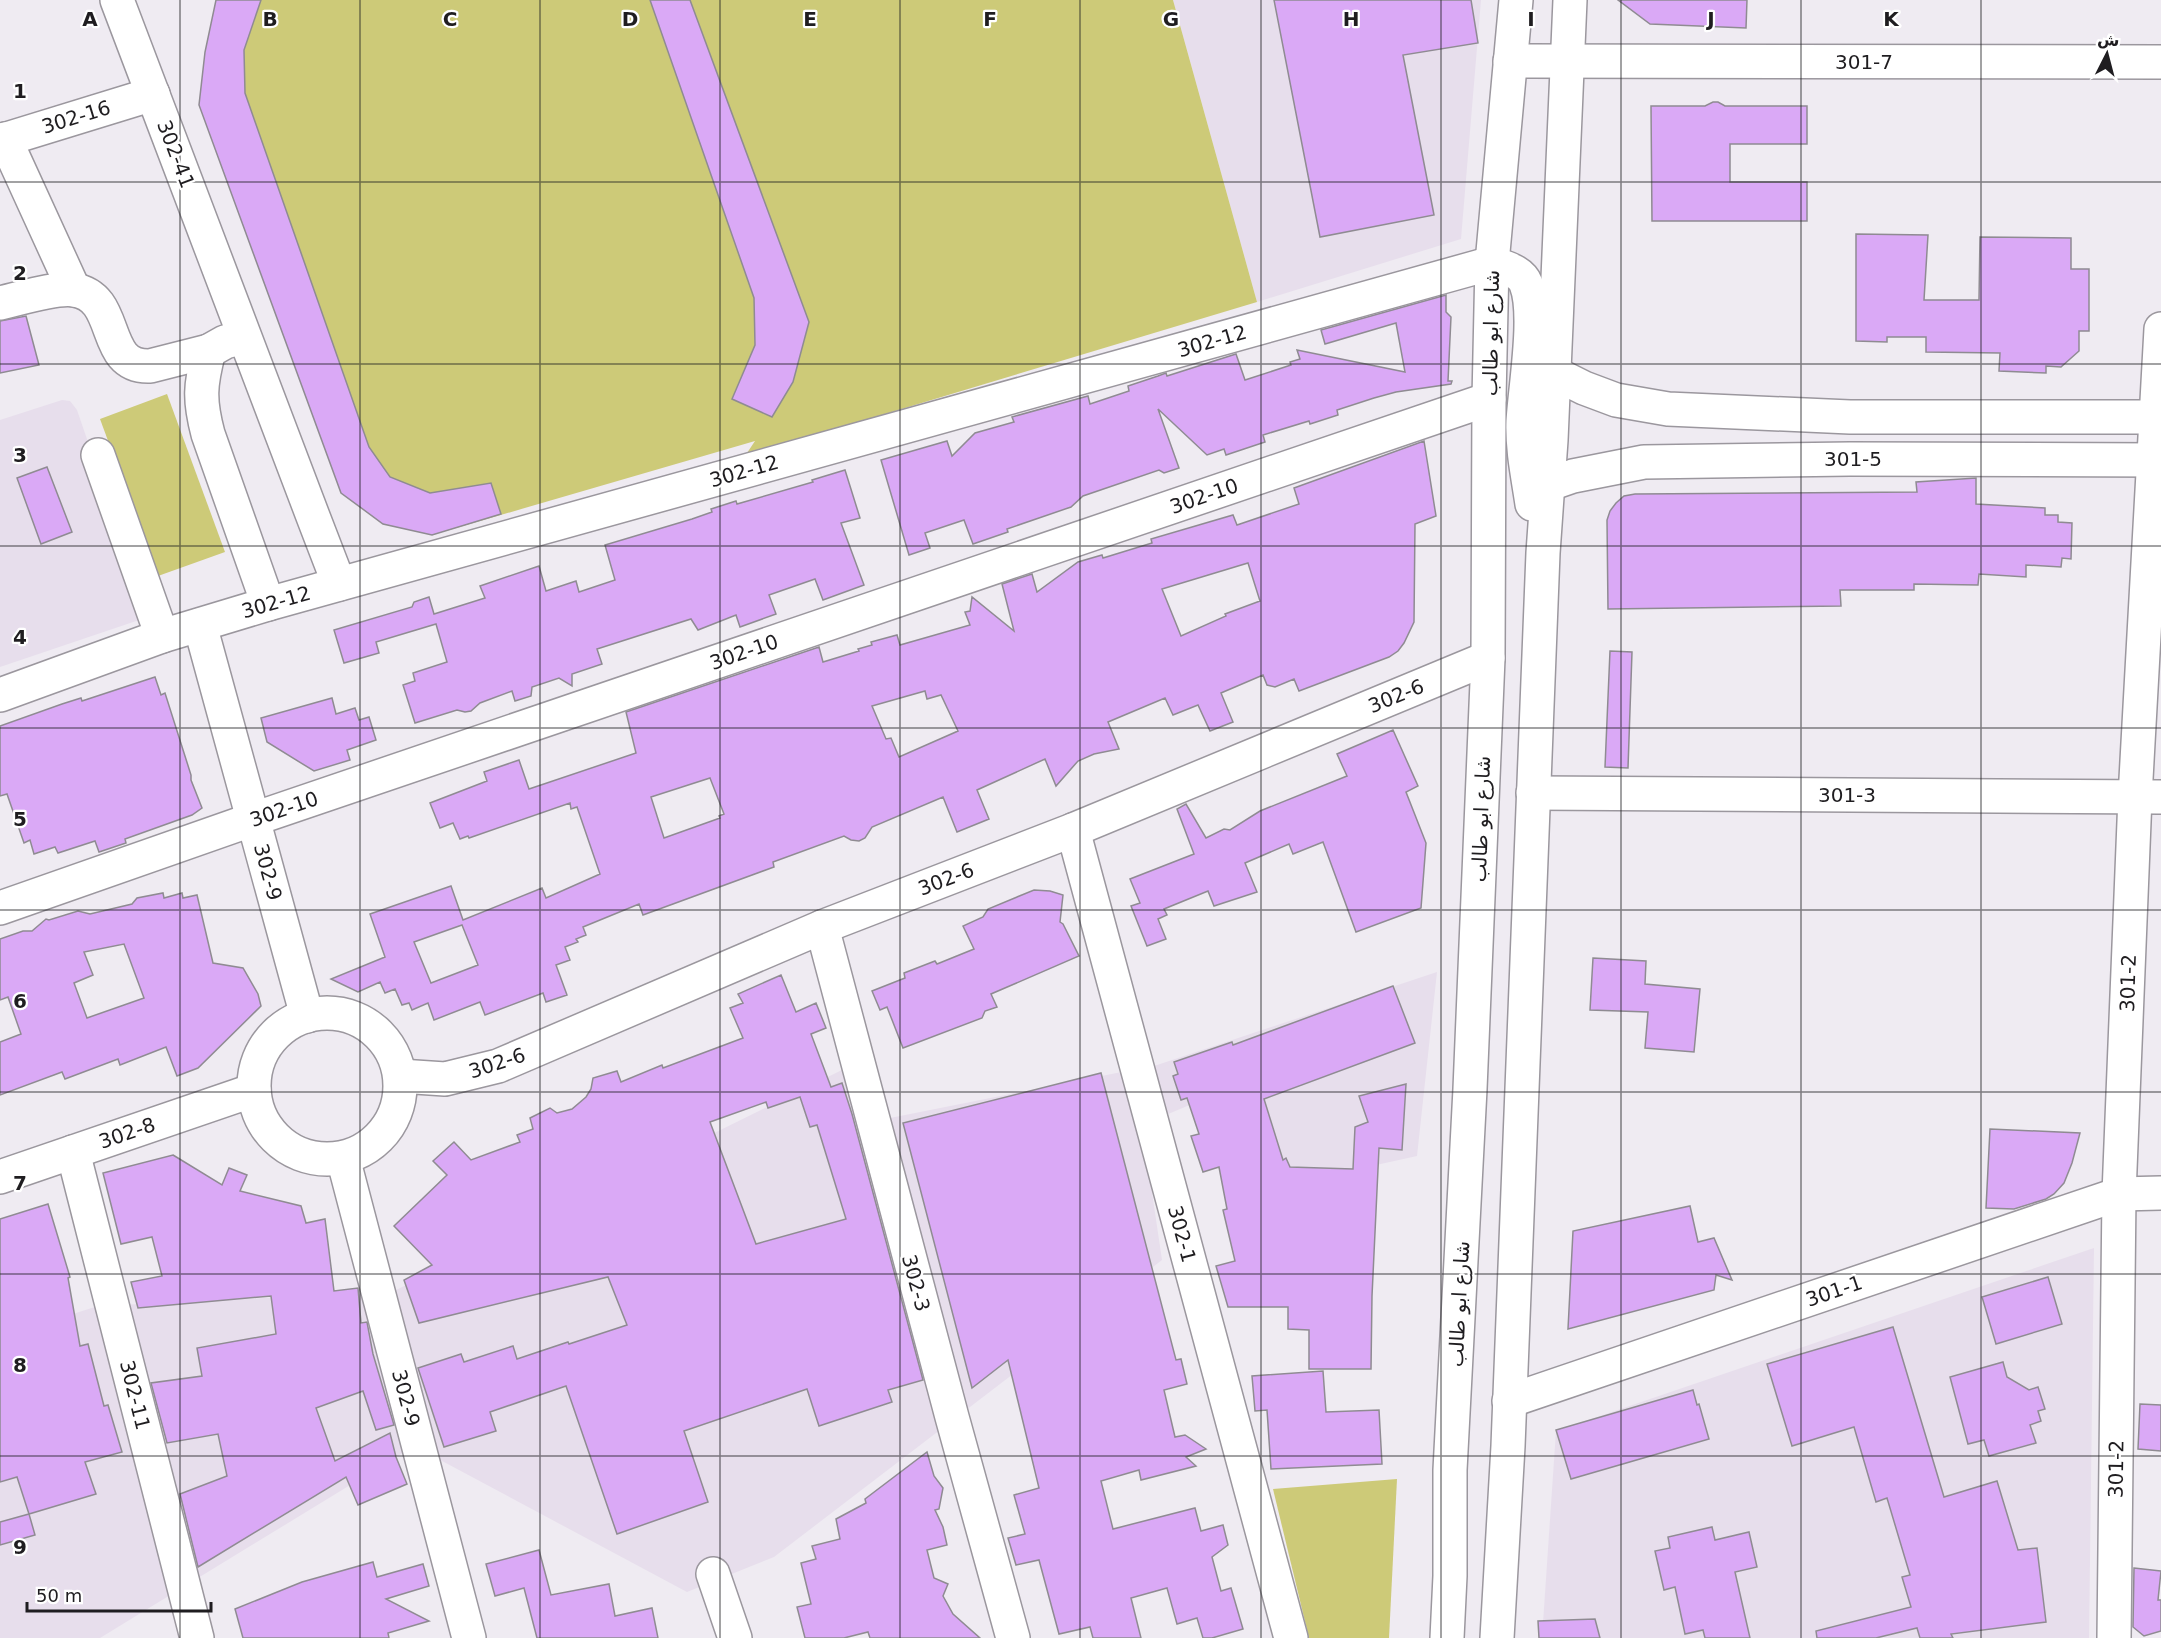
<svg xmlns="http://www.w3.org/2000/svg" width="2161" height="1638" font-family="'DejaVu Sans',Cairo,sans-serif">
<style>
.built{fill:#e7deec}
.green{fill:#cdca78}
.building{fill:#daa9f6;stroke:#8f8b92;stroke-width:1.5;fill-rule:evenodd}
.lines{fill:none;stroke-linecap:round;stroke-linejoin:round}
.minor-casing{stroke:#9b979e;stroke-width:36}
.major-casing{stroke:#9b979e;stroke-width:36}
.minor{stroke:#fff;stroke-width:33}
.major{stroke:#fff;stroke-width:33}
.grid{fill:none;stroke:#1f1d20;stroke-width:1.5;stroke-opacity:0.55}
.labels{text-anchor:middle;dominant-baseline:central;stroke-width:4.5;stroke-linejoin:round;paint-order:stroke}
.street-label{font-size:20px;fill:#1f1d20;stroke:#fff}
.grid-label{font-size:20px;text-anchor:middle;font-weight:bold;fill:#1f1d20;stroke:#fff;stroke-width:4.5;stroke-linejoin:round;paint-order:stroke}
</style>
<rect width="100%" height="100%" fill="#efebf2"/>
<!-- built -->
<g class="built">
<path d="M 1173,0 L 1481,0 L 1461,239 L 1257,302 Z"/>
<path d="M 62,400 L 70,401 L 77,410 L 148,617 L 0,667 L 0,420 Z"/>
<path d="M 1437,972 L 1417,1156 L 1272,1188 L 1242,1083 L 1142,1125 L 1162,1260 L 774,1557 L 687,1592 L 414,1446 L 100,1638 L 0,1638 L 0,1337 L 98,1306 L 392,1292 L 850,1066 L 865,1123 L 1157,1065 Z"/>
<path d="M 2094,1248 L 2089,1638 L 1542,1638 L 1556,1431 Z"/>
</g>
<!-- green -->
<g class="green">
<path d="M 216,0 L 1173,0 L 1257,302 L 745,456 L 755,441 L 432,535 L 383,524 L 341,493 L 199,105 L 205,52 Z"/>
<path d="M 167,394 L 225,552 L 158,576 L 100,419 Z"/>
<path d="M 1397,1479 L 1389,1638 L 1309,1638 L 1273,1489 Z"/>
</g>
<!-- building -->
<g class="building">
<path d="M 216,0 L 261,0 L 244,50 L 245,93 L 369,447 L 390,477 L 430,493 L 491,483 L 501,514 L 432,535 L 383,524 L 341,493 L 199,105 L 205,52 Z"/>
<path d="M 650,0 L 690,0 L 809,322 L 793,382 L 772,417 L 732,399 L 755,345 L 754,298 Z"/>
<path d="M 1274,0 L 1471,0 L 1478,43 L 1403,55 L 1434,215 L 1320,237 Z"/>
<path d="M 1618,0 L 1747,0 L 1746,28 L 1650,24 Z"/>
<path d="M 1713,102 L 1718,102 L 1725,106 L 1807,106 L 1807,144 L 1730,144 L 1730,182 L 1807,182 L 1807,221 L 1652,221 L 1651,106 L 1705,106 Z"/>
<path d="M 1856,234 L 1928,235 L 1924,300 L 1979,300 L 1980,237 L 2071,238 L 2071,269 L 2089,269 L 2089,331 L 2079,331 L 2079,351 L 2061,367 L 2046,366 L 2046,373 L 1999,371 L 2000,353 L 1926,352 L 1926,337 L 1887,337 L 1887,342 L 1856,341 Z"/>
<path d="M 1446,295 L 1446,312 L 1451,317 L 1448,381 L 1452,381 L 1451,384 L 1396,392 L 1374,398 L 1337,410 L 1338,415 L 1310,424 L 1309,421 L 1263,435 L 1265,442 L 1226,455 L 1224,449 L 1207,455 L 1158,409 L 1179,468 L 1164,473 L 1159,470 L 1083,496 L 1071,507 L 1007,529 L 1008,532 L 973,544 L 964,520 L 925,533 L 930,548 L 909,555 L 881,460 L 947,441 L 952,456 L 975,433 L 1014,422 L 1012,417 L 1088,396 L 1090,404 L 1129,391 L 1128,386 L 1158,376 L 1166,373 L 1167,376 L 1236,354 L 1245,380 L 1291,365 L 1290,362 L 1300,359 L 1297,350 L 1405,372 L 1396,323 L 1325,344 L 1321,330 Z"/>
<path d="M 26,316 L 39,365 L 0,373 L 0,321 Z"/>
<path d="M 1424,441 L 1436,516 L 1415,524 L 1414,622 L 1404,643 L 1398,651 L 1389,657 L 1299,691 L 1294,679 L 1275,687 L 1267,685 L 1263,675 L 1221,693 L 1233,722 L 1210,731 L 1198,705 L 1173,715 L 1165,698 L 1108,722 L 1119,749 L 1094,754 L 1078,761 L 1056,786 L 1045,759 L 977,790 L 989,819 L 957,832 L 943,797 L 872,827 L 865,838 L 859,841 L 851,840 L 844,836 L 773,862 L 774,867 L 643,915 L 639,904 L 583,927 L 586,935 L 576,939 L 578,942 L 565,947 L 570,960 L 556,965 L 567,995 L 546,1002 L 543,993 L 485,1015 L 480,1002 L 434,1020 L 428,1003 L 412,1010 L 409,1003 L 402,1005 L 395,989 L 385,993 L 380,982 L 358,992 L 331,979 L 385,957 L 370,914 L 451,886 L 463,920 L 542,888 L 546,898 L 600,874 L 577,807 L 571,809 L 570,803 L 469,838 L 468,836 L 460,839 L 453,823 L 440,828 L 430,803 L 487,781 L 484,772 L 519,760 L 529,789 L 636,753 L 626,712 L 819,647 L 823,662 L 859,651 L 858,649 L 872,645 L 871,642 L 897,635 L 900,645 L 970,625 L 965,612 L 970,611 L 972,597 L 1014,631 L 1002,584 L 1032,574 L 1037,592 L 1078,562 L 1102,555 L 1103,558 L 1152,543 L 1151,539 L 1233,515 L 1237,525 L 1299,504 L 1294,488 ZM 1248,563 L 1260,601 L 1225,614 L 1226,616 L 1181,636 L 1162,589 ZM 925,691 L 927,699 L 941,695 L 958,731 L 899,757 L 891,738 L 886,739 L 872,706 ZM 710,778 L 724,814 L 719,816 L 720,818 L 664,838 L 651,797 ZM 462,925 L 478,965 L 431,983 L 414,942 Z"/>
<path d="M 47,467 L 72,532 L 41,544 L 17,478 Z"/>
<path d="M 845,470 L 860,518 L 841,523 L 864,585 L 823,600 L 815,579 L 769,595 L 776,614 L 740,627 L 736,615 L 698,630 L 691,619 L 597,649 L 602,664 L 572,674 L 572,686 L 559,678 L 532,687 L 531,696 L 515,701 L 512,691 L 480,703 L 471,711 L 465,712 L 457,710 L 415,723 L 403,685 L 415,681 L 413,673 L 447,662 L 436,624 L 376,642 L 379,653 L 344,663 L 334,630 L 412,607 L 414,602 L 429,597 L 434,614 L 485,598 L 480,586 L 539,566 L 546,591 L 576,581 L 579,592 L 615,580 L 605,545 L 692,519 L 712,512 L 711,509 L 736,501 L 737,504 L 813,482 L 812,480 Z"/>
<path d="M 1976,478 L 1976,504 L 2045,508 L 2045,515 L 2058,515 L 2058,522 L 2072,523 L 2071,559 L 2062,558 L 2061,567 L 2026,565 L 2026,577 L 1979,574 L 1978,585 L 1914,584 L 1914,590 L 1840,590 L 1841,606 L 1608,609 L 1607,520 L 1610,511 L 1616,503 L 1624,496 L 1635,494 L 1917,492 L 1916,482 Z"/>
<path d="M 1610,651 L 1632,652 L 1628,768 L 1605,767 Z"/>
<path d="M 155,677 L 161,695 L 165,693 L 191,775 L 191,780 L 202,808 L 192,815 L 125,839 L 126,843 L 99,852 L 95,841 L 58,853 L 55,847 L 34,854 L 30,840 L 24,843 L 7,794 L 0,796 L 0,726 L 62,704 L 81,698 L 82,701 Z"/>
<path d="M 332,698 L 336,714 L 355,708 L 359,720 L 369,717 L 376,740 L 347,750 L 350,760 L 314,771 L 267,742 L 261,718 Z"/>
<path d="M 1393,730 L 1418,786 L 1406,792 L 1426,843 L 1421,908 L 1356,932 L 1323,842 L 1293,854 L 1289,844 L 1245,863 L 1257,892 L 1214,906 L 1208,891 L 1164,909 L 1167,915 L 1158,919 L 1166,939 L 1147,946 L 1131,906 L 1140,903 L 1130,879 L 1194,854 L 1177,809 L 1186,804 L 1206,838 L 1224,829 L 1230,830 L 1260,811 L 1347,776 L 1337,754 Z"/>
<path d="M 1034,890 L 1050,891 L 1063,895 L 1060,922 L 1063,924 L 1079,956 L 991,994 L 997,1007 L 985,1011 L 982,1018 L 903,1048 L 887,1007 L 880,1010 L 872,991 L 905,978 L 904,973 L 935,961 L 937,964 L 974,949 L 963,926 L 983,917 L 988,909 Z"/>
<path d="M 163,893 L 164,898 L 182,893 L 183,898 L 197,895 L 213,963 L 243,968 L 258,994 L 261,1006 L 198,1068 L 177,1076 L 166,1047 L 120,1065 L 118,1059 L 65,1079 L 62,1072 L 0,1095 L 0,1042 L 21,1034 L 8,997 L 0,1000 L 0,939 L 23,931 L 32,931 L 46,919 L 49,920 L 78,911 L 90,914 L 132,904 L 137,898 ZM 124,944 L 144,998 L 87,1018 L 74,983 L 93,975 L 84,952 Z"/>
<path d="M 1593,958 L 1646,961 L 1645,984 L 1700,989 L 1694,1052 L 1645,1048 L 1648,1012 L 1590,1010 Z"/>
<path d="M 781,975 L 796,1012 L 816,1003 L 826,1028 L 811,1034 L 831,1087 L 842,1083 L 852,1114 L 923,1380 L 888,1390 L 892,1402 L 819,1426 L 807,1389 L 684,1431 L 708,1502 L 617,1534 L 566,1386 L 490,1412 L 496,1431 L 444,1447 L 418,1368 L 461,1354 L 464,1362 L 513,1346 L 517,1359 L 568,1342 L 569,1344 L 627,1325 L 608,1277 L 419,1323 L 404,1280 L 432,1265 L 394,1226 L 447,1175 L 433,1161 L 454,1142 L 471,1160 L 520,1142 L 517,1135 L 533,1129 L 530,1118 L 550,1108 L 557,1113 L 572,1109 L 586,1097 L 591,1089 L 593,1078 L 617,1071 L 621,1082 L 662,1065 L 663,1068 L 743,1038 L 730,1008 L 743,1003 L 738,994 ZM 800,1097 L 810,1127 L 817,1125 L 846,1219 L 756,1244 L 710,1122 L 766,1102 L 768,1108 Z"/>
<path d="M 1393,986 L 1415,1043 L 1264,1099 L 1283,1160 L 1286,1158 L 1290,1167 L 1353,1169 L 1355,1127 L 1368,1122 L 1359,1096 L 1406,1084 L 1402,1150 L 1379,1148 L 1372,1296 L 1371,1369 L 1309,1369 L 1309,1330 L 1288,1329 L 1288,1307 L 1228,1307 L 1216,1266 L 1235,1261 L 1223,1210 L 1227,1209 L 1219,1167 L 1203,1172 L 1191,1136 L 1199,1134 L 1187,1098 L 1181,1100 L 1173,1076 L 1178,1074 L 1174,1062 L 1232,1042 L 1233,1045 Z"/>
<path d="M 1101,1073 L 1176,1360 L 1181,1359 L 1187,1384 L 1164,1390 L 1175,1437 L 1185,1435 L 1206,1449 L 1186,1457 L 1196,1466 L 1141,1480 L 1139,1470 L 1101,1481 L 1113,1529 L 1195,1508 L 1201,1531 L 1223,1525 L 1228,1545 L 1212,1557 L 1221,1591 L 1231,1588 L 1243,1629 L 1212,1638 L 1203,1638 L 1197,1618 L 1177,1624 L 1167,1588 L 1131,1598 L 1141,1638 L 1093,1638 L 1090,1627 L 1059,1634 L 1039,1560 L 1016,1565 L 1008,1538 L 1025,1534 L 1014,1495 L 1039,1488 L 1008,1360 L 972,1388 L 903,1123 Z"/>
<path d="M 1990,1129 L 2080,1133 L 2072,1163 L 2064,1183 L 2054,1194 L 2046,1199 L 2014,1209 L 1986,1208 Z"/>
<path d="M 173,1155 L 222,1185 L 229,1168 L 247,1175 L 240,1191 L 301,1206 L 306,1223 L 325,1219 L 334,1291 L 358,1288 L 361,1323 L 367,1322 L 373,1354 L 394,1425 L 376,1430 L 363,1391 L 316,1408 L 335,1461 L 390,1433 L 396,1457 L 407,1484 L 358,1505 L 346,1477 L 198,1567 L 180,1494 L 227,1476 L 218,1434 L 167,1443 L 151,1383 L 202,1376 L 197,1348 L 276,1334 L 271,1296 L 138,1308 L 131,1282 L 162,1276 L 152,1237 L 121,1244 L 103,1173 Z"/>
<path d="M 48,1204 L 70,1277 L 68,1278 L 80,1346 L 88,1344 L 104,1406 L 108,1405 L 122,1452 L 85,1462 L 96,1494 L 29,1514 L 17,1477 L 0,1482 L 0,1219 Z"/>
<path d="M 1690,1206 L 1698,1242 L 1714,1238 L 1732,1280 L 1716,1275 L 1714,1290 L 1568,1329 L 1573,1231 Z"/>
<path d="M 2048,1277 L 2062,1324 L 1996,1344 L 1982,1297 Z"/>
<path d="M 1893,1327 L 1944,1497 L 1997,1481 L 2018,1550 L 2037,1548 L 2046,1622 L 1951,1634 L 1953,1638 L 1920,1638 L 1917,1628 L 1876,1638 L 1817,1638 L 1816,1631 L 1911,1607 L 1902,1577 L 1910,1575 L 1887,1498 L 1876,1502 L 1854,1427 L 1792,1446 L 1767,1364 Z"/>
<path d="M 2003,1362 L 2007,1377 L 2029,1390 L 2038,1387 L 2045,1409 L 2038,1411 L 2041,1421 L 2030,1425 L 2036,1443 L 1989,1456 L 1984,1440 L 1968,1444 L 1950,1377 Z"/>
<path d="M 1323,1371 L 1326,1412 L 1379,1410 L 1382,1464 L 1271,1469 L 1267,1410 L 1255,1411 L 1252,1376 Z"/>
<path d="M 1693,1390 L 1697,1405 L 1699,1404 L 1709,1439 L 1571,1479 L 1556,1430 Z"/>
<path d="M 2140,1404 L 2161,1405 L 2161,1451 L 2138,1449 Z"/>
<path d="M 927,1452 L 934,1476 L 943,1488 L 939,1509 L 935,1510 L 943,1527 L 947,1545 L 927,1550 L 934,1578 L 948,1584 L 943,1596 L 953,1614 L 980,1638 L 870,1638 L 868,1632 L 844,1638 L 805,1638 L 797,1607 L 811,1604 L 801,1563 L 816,1559 L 812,1546 L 840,1539 L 836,1519 L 866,1503 L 865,1499 Z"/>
<path d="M 29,1514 L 35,1535 L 0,1545 L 0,1522 Z"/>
<path d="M 1712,1527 L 1715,1540 L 1749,1532 L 1757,1567 L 1735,1572 L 1750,1638 L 1705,1638 L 1703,1630 L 1685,1634 L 1675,1587 L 1664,1590 L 1655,1551 L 1670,1548 L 1668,1537 Z"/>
<path d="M 539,1550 L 551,1595 L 609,1584 L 615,1616 L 652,1608 L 658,1638 L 537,1638 L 524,1588 L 495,1596 L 486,1564 Z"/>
<path d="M 373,1562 L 377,1577 L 423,1564 L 429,1586 L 386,1599 L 429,1621 L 388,1633 L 389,1638 L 243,1638 L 235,1609 L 302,1582 Z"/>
<path d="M 2134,1568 L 2161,1571 L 2158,1600 L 2161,1600 L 2161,1631 L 2144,1636 L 2133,1627 Z"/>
<path d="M 1595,1619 L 1600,1638 L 1539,1638 L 1538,1621 Z"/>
</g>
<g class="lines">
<defs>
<g id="minor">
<path d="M 117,0 C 192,195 264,390 339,584"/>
<path d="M 1510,61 L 2161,62"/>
<path d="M 5,139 L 74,290"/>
<path d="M 0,141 L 153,94"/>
<path d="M 0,303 C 19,299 55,287 74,290 C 122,297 99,368 150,366 L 209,351"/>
<path d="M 243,337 L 225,342 L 209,351 C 200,385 199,400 208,434 L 268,604"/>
<path d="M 1554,373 L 1584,388 L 1616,400 L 1668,409 L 1850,417 L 2161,417"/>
<path d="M 98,455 L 162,636"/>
<path d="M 1547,485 L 1573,476 L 1644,462 L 1850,459 L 2161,460"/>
<path d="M 200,625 L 307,1016"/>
<path d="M 0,695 L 162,636 L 268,604 L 1492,263"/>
<path d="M 1533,793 L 2161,797"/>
<path d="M 1073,830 L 1291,1638"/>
<path d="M 0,908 L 254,819 L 1489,399"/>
<path d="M 822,927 L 952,1417 L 1013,1638"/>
<circle cx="327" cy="1086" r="73"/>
<path d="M 400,1076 L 445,1079 L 498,1066 L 822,927 L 1073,830 L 1488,658"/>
<path d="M 73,1152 L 197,1638"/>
<path d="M 343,1158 L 469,1638"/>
<path d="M 0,1177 L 254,1090"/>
<path d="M 1509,1401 L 2119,1194 L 2161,1193"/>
<path d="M 713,1574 L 735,1638"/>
<path d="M 2114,1638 L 2119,1194 L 2135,797 L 2161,329"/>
</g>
<g id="major">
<path d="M 1492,263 C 1504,267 1521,271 1526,284 C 1538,314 1525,387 1523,422 C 1522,449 1528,477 1532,504"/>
<path d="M 1447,1638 L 1450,1576 L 1450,1470 L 1470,1089 L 1488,658 L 1489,399 L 1492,263 L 1516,0"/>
<path d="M 1497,1638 L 1508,1446 L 1543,553 L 1551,440 L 1570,0"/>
</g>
</defs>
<!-- minor casing -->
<use href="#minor" class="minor-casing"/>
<!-- major casing -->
<use href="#major" class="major-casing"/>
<!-- minor -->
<use href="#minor" class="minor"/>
<!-- major -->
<use href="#major" class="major"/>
</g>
<!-- grid -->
<path class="grid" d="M 180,0 L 180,1638M 360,0 L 360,1638M 540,0 L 540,1638M 720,0 L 720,1638M 900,0 L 900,1638M 1080,0 L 1080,1638M 1261,0 L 1261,1638M 1441,0 L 1441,1638M 1621,0 L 1621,1638M 1801,0 L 1801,1638M 1981,0 L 1981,1638M 0,182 L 2161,182M 0,364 L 2161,364M 0,546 L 2161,546M 0,728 L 2161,728M 0,910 L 2161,910M 0,1092 L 2161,1092M 0,1274 L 2161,1274M 0,1456 L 2161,1456"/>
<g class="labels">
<!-- street labels -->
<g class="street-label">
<text x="1864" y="62">301-7</text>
<text transform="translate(76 117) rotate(-17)">302-16</text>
<text transform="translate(176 154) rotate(69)">302-41</text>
<text transform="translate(1491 333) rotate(-89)">شارع ابو طالب</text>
<text transform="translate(1212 341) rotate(-16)">302-12</text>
<text x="1853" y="459">301-5</text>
<text transform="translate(744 471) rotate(-16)">302-12</text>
<text transform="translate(1204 496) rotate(-19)">302-10</text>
<text transform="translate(276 602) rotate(-16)">302-12</text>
<text transform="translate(744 652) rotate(-19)">302-10</text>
<text transform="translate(1396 696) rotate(-22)">302-6</text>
<text x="1847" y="795">301-3</text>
<text transform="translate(284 809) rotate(-19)">302-10</text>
<text transform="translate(1481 819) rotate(-88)">شارع ابو طالب</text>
<text transform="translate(268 872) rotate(75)">302-9</text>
<text transform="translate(946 879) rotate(-21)">302-6</text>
<text transform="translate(2128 983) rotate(-88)">301-2</text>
<text transform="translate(497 1063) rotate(-18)">302-6</text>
<text transform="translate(127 1133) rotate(-19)">302-8</text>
<text transform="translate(1182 1234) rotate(75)">302-1</text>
<text transform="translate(916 1283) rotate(75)">302-3</text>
<text transform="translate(1834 1291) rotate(-19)">301-1</text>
<text transform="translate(1459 1304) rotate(-87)">شارع ابو طالب</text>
<text transform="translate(135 1395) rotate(76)">302-11</text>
<text transform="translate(406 1398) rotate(75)">302-9</text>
<text transform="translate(2116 1469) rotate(-89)">301-2</text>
</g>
</g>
<g class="grid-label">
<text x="90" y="26">A</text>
<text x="270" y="26">B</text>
<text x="450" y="26">C</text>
<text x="630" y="26">D</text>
<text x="810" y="26">E</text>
<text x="990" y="26">F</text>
<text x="1171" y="26">G</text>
<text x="1351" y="26">H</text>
<text x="1531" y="26">I</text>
<text x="1711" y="26">J</text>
<text x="1891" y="26">K</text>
<text x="20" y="98">1</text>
<text x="20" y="280">2</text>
<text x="20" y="462">3</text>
<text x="20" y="644">4</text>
<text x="20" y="826">5</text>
<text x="20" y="1008">6</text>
<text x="20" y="1190">7</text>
<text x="20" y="1372">8</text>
<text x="20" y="1554">9</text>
</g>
<!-- north arrow -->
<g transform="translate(2107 54) rotate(6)" stroke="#ffffff" stroke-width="4.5" paint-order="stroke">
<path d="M0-4.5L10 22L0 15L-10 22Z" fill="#1f1d20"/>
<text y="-9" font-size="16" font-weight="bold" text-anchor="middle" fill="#1f1d20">ش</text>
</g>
<!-- scale -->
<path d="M27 1602v9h184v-9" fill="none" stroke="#1f1d20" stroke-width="3"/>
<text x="36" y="1602" font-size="18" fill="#1f1d20" stroke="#ffffff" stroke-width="4.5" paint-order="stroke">50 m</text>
</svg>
